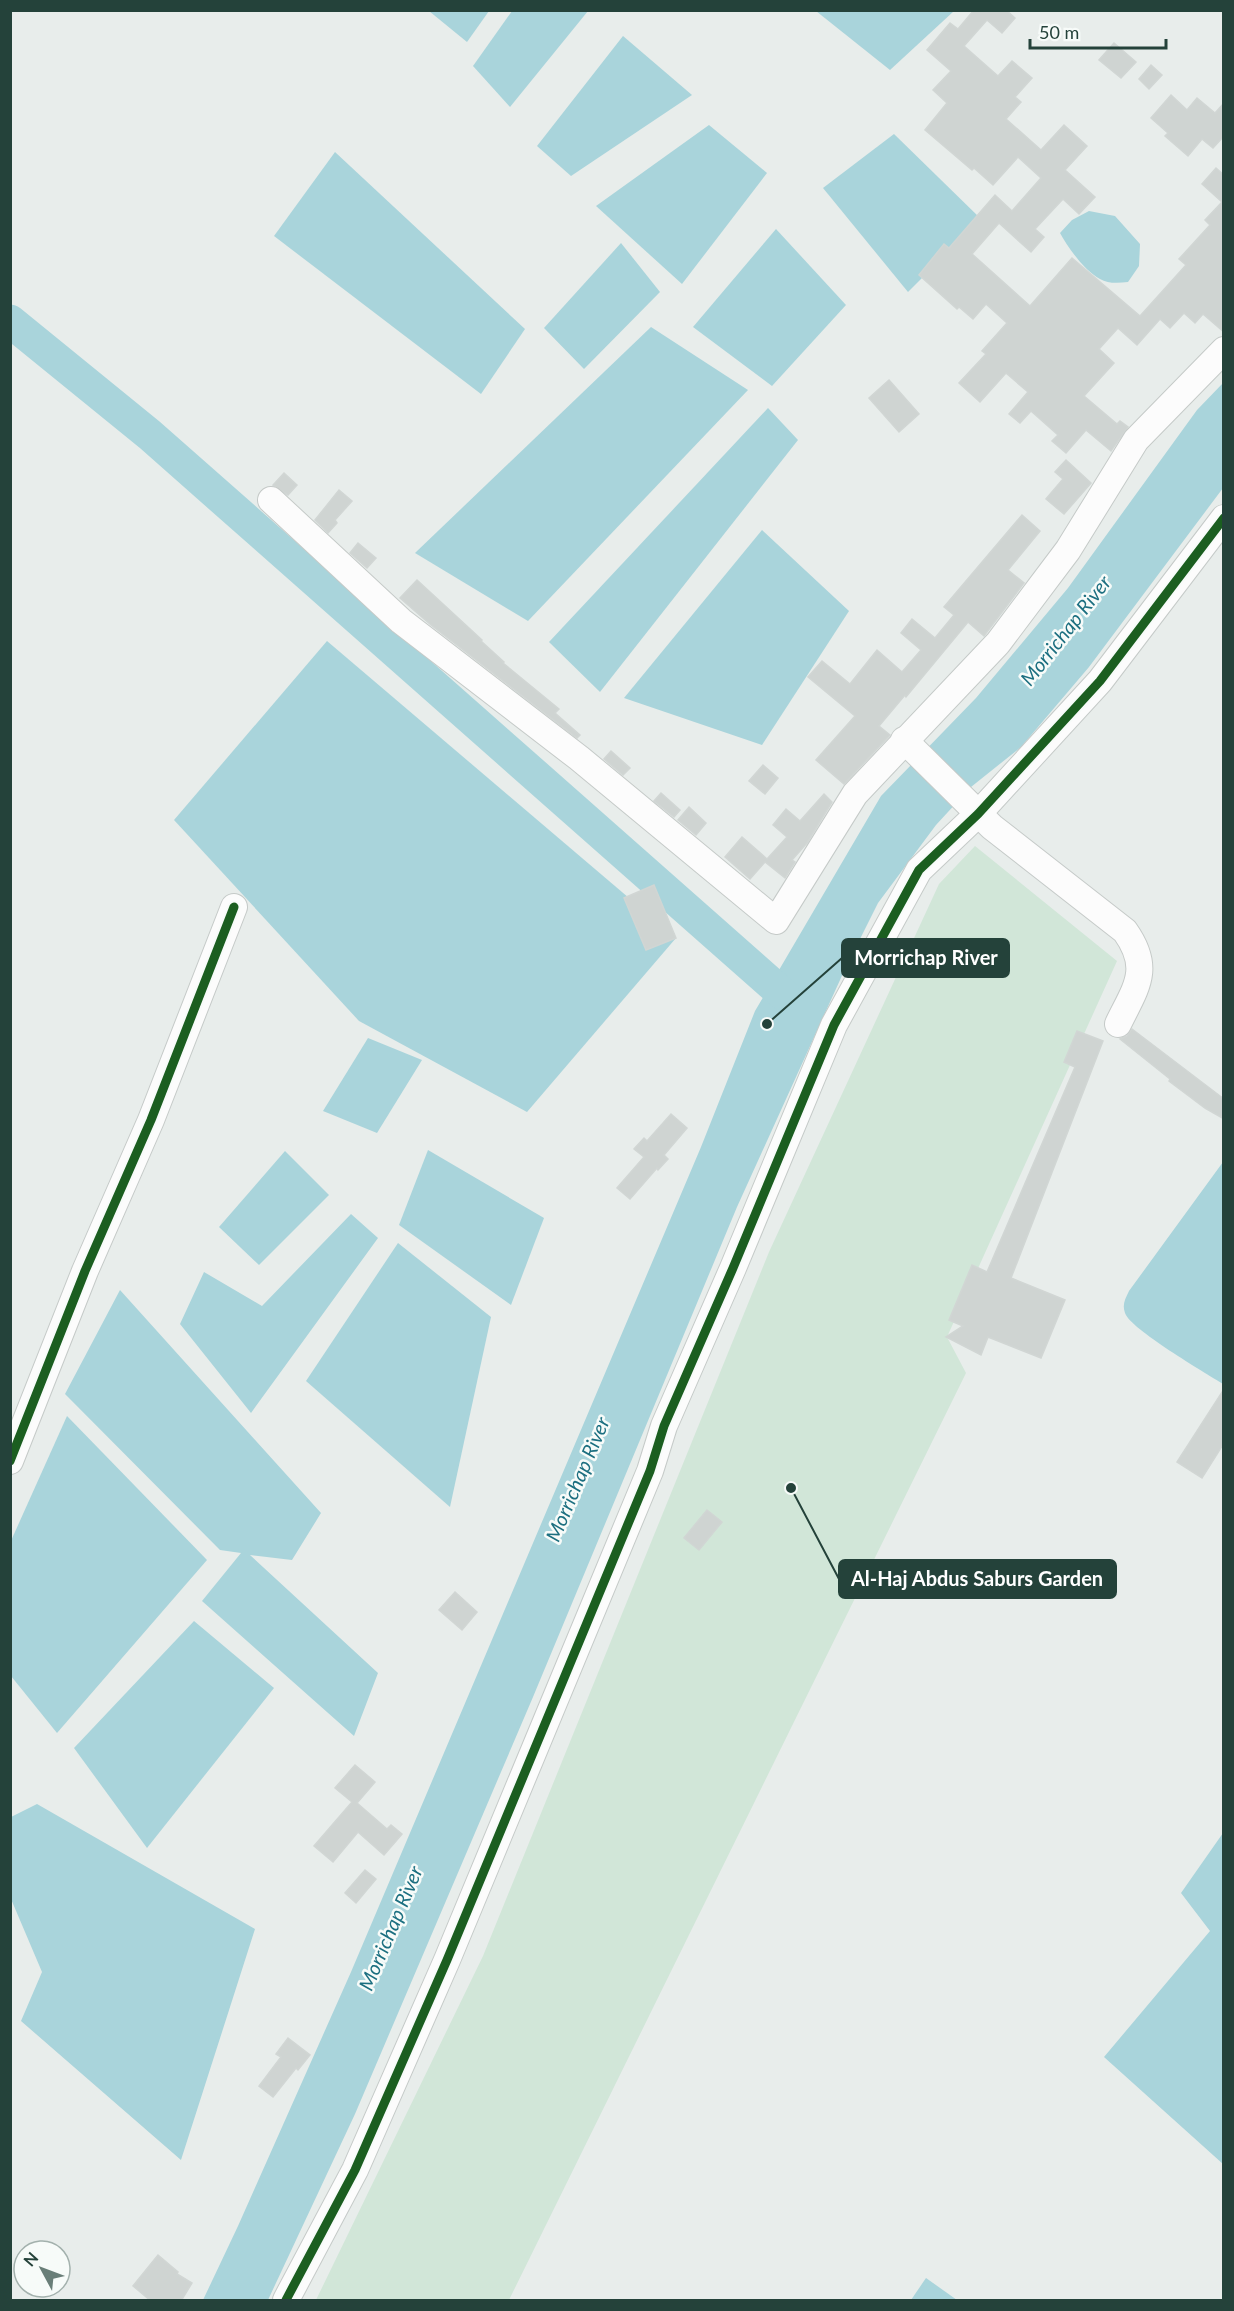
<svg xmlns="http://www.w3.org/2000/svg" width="1234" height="2311" font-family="Lato,sans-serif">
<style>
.green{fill:#d1e6d8}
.water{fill:#a9d4db}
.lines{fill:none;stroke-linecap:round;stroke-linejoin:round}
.river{stroke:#a9d4db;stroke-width:33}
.building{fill:#cfd4d2;stroke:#d1d6d4;stroke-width:1.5}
.minor-casing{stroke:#c5cac8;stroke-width:28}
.minor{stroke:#fcfcfc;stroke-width:26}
.cycleway-casing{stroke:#f7fbf9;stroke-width:13}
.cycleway{stroke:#1b5e20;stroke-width:9}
.labels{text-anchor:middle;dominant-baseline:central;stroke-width:5;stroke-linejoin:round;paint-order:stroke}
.water-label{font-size:20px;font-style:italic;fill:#1c6f80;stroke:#f7fbf9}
.leader{fill:none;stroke:#24423a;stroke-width:2}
.callout-dot{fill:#24423a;stroke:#f7fbf9;stroke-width:2}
.callout{fill:#24423a;stroke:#24423a;stroke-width:2}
.callout-label{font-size:20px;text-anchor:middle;font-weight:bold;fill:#fff}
</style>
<rect width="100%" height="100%" fill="#e8edeb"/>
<!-- green -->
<path class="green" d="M 975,846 L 1117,961 L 947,1337 L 966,1373 L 509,2300 L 316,2300 L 483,1956 L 769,1252 L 939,884 Z"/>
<!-- water -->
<g class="water">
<path d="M 429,11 L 489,11 L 467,42 Z"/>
<path d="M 512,11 L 588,11 L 510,107 L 473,66 Z"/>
<path d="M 816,11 L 954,11 L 890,70 Z"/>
<path d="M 623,36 L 692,95 L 571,176 L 537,146 Z"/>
<path d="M 709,125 L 767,173 L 682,284 L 596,206 Z"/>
<path d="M 894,134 L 981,219 L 908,292 L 823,188 Z"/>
<path d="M 335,152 L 525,329 L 481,394 L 274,236 Z"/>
<path d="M 1089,211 L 1115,216 L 1140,244 L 1139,266 L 1128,282 C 1119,283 1108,284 1100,279 C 1085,271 1068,248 1060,233 L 1072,220 Z"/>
<path d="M 776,229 L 846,305 L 772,386 L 693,327 Z"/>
<path d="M 621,243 L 660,292 L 584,369 L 544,328 Z"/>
<path d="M 651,327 L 748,390 L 528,621 L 415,553 Z"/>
<path d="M 1223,383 L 1223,488 L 1089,667 L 1021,747 L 971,787 L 936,825 L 878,903 L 845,969 L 737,1207 L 533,1697 L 355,2114 L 268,2300 L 203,2300 L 238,2226 L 351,1972 L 701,1147 L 755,1011 L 881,796 L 976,698 L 1068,588 L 1197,410 Z"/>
<path d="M 768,408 L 798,440 L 600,692 L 549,642 Z"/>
<path d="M 762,530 L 849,611 L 762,745 L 624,698 Z"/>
<path d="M 327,641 L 676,938 L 527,1112 L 359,1021 L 174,820 Z"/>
<path d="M 368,1038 L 422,1060 L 377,1133 L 323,1111 Z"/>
<path d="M 428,1150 L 544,1218 L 511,1305 L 399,1225 Z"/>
<path d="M 285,1151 L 329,1195 L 259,1265 L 219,1227 Z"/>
<path d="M 1223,1162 L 1223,1384 C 1206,1373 1130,1329 1125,1313 C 1122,1305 1125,1299 1129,1291 Z"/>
<path d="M 351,1214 L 378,1238 L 251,1413 L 180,1324 L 204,1272 L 262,1306 Z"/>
<path d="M 398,1243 L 491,1317 L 450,1507 L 306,1381 Z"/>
<path d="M 120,1290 L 321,1513 L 292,1560 L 250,1555 L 378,1673 L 354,1736 L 202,1601 L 241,1553 L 220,1550 L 65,1394 Z"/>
<path d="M 67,1416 L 207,1560 L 57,1733 L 11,1676 L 10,1543 Z"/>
<path d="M 194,1621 L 274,1688 L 147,1848 L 74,1748 Z"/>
<path d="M 37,1804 L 255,1929 L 181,2160 L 21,2021 L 42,1972 L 11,1899 L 11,1817 Z"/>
<path d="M 1223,1833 L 1223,2164 L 1104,2057 L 1210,1931 L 1181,1893 Z"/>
<path d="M 926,2278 L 957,2300 L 911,2300 Z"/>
</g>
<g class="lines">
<!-- river -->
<path class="river" d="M 10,321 L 150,435 L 783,994"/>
</g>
<!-- building -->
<g class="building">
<path d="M 974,10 L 1006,10 L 1015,18 L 1002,33 L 987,20 L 964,46 L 998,76 L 1012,61 L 1032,78 L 1015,97 L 1021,102 L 1006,119 L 1041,150 L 1064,125 L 1087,146 L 1065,170 L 1095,197 L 1079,214 L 1063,199 L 1035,229 L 1044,237 L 1031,252 L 999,223 L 972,254 L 1030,306 L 1072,258 L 1140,316 L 1186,265 L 1179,259 L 1210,225 L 1205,220 L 1222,202 L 1202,184 L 1216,168 L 1224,175 L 1224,332 L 1203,314 L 1195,323 L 1184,313 L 1170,328 L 1160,319 L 1137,345 L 1118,328 L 1099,349 L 1114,363 L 1084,396 L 1117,424 L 1120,421 L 1128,427 L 1111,451 L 1086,430 L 1066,453 L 1052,441 L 1058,435 L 1031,411 L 1020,423 L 1009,414 L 1028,392 L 1006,373 L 980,402 L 959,383 L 986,354 L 982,351 L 1007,323 L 986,304 L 973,319 L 959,307 L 957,309 L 919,275 L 944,244 L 949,248 L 995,195 L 1012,211 L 1041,178 L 1018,157 L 993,185 L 974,168 L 972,170 L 925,130 L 947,103 L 933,90 L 951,71 L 927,50 L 950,23 L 958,29 Z"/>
<path d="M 1114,43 L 1136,62 L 1121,78 L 1099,60 Z"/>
<path d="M 1151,65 L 1162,75 L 1149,89 L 1139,79 Z"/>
<path d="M 1171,95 L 1187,110 L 1197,98 L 1215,113 L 1224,103 L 1224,136 L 1213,148 L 1202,139 L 1188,156 L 1165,136 L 1168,133 L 1151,118 Z"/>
<path d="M 889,380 L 919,414 L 899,432 L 869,398 Z"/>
<path d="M 1066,460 L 1091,483 L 1064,514 L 1046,499 L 1063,479 L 1055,472 Z"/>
<path d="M 284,473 L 297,485 L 288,495 L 273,485 Z"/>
<path d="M 339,490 L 352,501 L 335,520 L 337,523 L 328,533 L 315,520 Z"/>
<path d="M 1022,515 L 1040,531 L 1008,570 L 1024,583 L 984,636 L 968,622 L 906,697 L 905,695 L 879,726 L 890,735 L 844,784 L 816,760 L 855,716 L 808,677 L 822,661 L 850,684 L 877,650 L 902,672 L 921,650 L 901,633 L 912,619 L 935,638 L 954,615 L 944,607 Z"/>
<path d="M 358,543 L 376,558 L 367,568 L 350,553 Z"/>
<path d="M 417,580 L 482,640 L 481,641 L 504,662 L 503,663 L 559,709 L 555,713 L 580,735 L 577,738 L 431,625 L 400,598 Z"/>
<path d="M 611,751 L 630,768 L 623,775 L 604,759 Z"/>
<path d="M 763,765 L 778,778 L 765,794 L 749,781 Z"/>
<path d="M 661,793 L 680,810 L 674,817 L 654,801 Z"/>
<path d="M 824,794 L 832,802 L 807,843 L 792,860 L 795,862 L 785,878 L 765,862 L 750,879 L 725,857 L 742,837 L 767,859 L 787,837 L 773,825 L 786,809 L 800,821 Z"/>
<path d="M 689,807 L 706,823 L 696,835 L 678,820 Z"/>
<path d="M 654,885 L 676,938 L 646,950 L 624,898 Z"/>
<path d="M 1132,1029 L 1224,1099 L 1224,1119 L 1205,1108 L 1169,1081 L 1170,1079 L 1120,1039 L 1127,1036 Z"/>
<path d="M 1077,1031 L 1103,1041 L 1011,1278 L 1065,1300 L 1041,1358 L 988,1337 L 981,1355 L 946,1337 L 963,1326 L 949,1320 L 972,1265 L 987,1272 L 1075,1067 L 1064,1062 Z"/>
<path d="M 671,1114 L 687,1128 L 664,1155 L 668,1159 L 658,1170 L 657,1168 L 630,1199 L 617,1188 L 644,1157 L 634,1149 L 644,1138 L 647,1141 Z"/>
<path d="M 1224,1389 L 1224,1443 L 1202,1478 L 1177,1462 Z"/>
<path d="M 707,1510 L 722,1522 L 699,1550 L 684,1538 Z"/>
<path d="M 455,1592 L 477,1612 L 462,1630 L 439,1610 Z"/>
<path d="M 355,1765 L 375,1782 L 357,1803 L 387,1829 L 391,1825 L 402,1834 L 384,1855 L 358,1832 L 333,1862 L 314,1846 L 352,1802 L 335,1788 Z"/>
<path d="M 365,1870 L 376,1879 L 356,1903 L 345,1893 Z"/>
<path d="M 288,2038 L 310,2055 L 298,2070 L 296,2068 L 273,2097 L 259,2086 L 281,2057 L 276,2054 Z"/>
<path d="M 158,2255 L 178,2272 L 177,2274 L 192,2283 L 181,2301 L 151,2301 L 133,2286 Z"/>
</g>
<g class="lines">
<defs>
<g id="minor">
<path d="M 271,500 L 401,621 L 579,758 L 776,921 L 855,794 L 998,643 L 1068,550 L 1136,440 L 1224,350"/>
<path d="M 904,740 L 992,827 L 1125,931 C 1152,969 1136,987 1118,1024"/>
<path d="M 10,1461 L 85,1271 L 151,1120 L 234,907"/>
<path d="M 286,2300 L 355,2170 L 447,1960 L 650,1471 L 664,1426 L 733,1268 L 834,1025 L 919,870 L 978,814 L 1100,681 L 1224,518"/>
</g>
</defs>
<!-- minor casing -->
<use href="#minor" class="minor-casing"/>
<!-- minor -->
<use href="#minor" class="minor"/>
<defs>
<g id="cycleway">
<path d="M 10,1461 L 85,1271 L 151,1120 L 234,907"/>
<path d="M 286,2300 L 355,2170 L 447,1960 L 650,1471 L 664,1426 L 733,1268 L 834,1025 L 919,870 L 978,814 L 1100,681 L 1224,518"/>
</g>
</defs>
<!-- cycleway casing -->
<use href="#cycleway" class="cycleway-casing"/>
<!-- cycleway -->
<use href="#cycleway" class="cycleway"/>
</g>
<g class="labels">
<!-- water labels -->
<g class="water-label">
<text transform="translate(1065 630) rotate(-52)">Morrichap River</text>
<text transform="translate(577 1479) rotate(-67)">Morrichap River</text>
<text transform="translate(390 1928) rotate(-67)">Morrichap River</text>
</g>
</g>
<!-- callouts -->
<path class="leader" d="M767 1024L842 958M791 1488L839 1579"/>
<g class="callout-dot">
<circle cx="767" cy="1024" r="6"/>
<circle cx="791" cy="1488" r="6"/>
</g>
<g class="callout">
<rect x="842" y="939" width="167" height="38" rx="6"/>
<rect x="839" y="1560" width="277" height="38" rx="6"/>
</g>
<g class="callout-label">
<text x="926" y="965">Morrichap River</text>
<text x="977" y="1586">Al-Haj Abdus Saburs Garden</text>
</g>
<!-- border -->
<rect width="1234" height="2311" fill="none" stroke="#24423a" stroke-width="24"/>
<!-- north arrow -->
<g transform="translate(42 2269) rotate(311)"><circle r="28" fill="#f7fbf9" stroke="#a3b1ad" stroke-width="1.5"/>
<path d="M0-4.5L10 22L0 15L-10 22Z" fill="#697e78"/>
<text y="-9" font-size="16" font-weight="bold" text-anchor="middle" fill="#24423a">N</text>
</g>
<!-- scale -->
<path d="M1030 39v9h136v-9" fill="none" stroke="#24423a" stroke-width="3"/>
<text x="1039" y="39" font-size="18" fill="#24423a" stroke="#f7fbf9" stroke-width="4.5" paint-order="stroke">50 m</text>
</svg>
